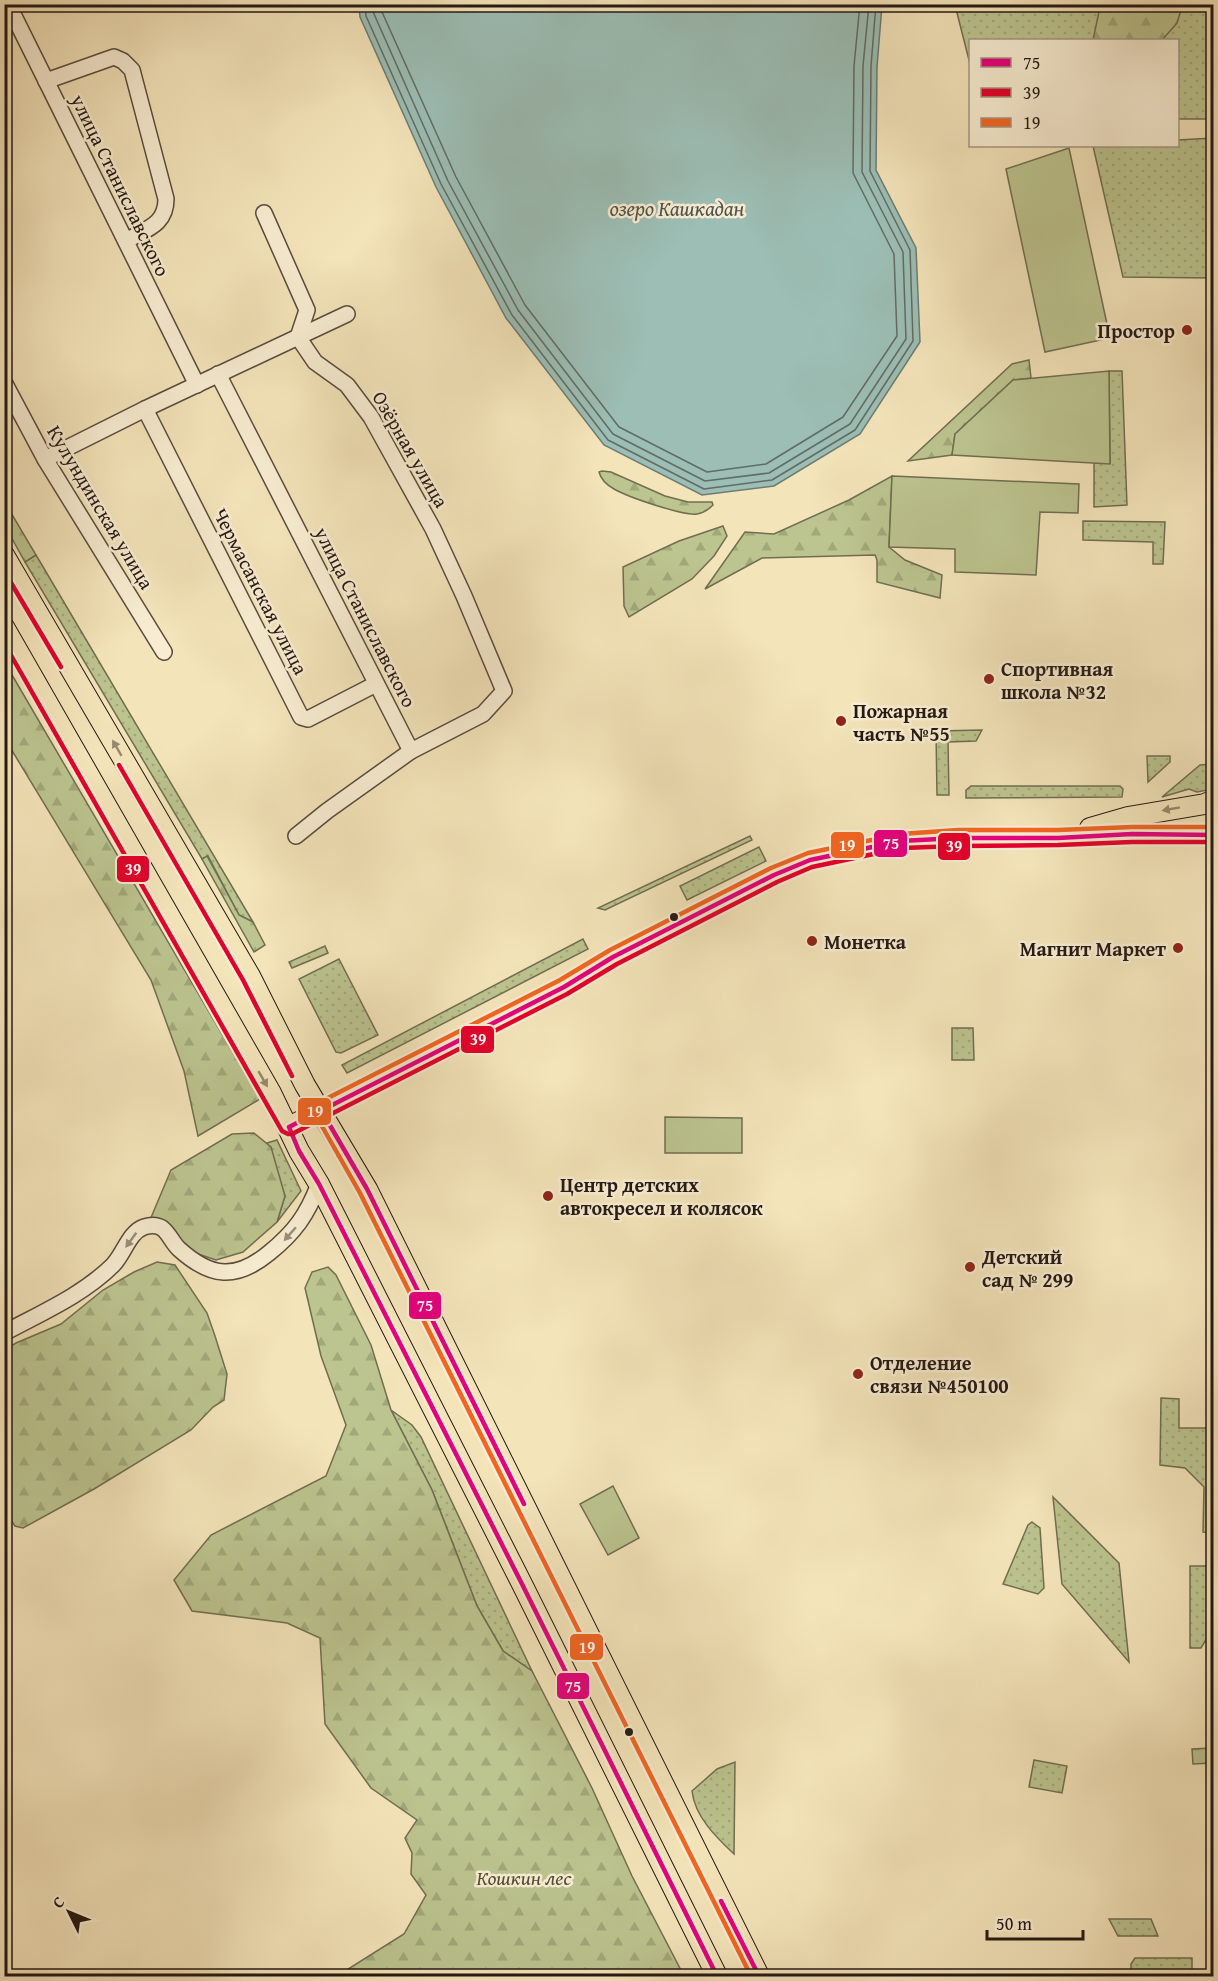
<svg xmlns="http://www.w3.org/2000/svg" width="1218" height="1981" font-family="'Gentium Book Plus',serif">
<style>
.green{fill:url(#green-dots);stroke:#706e51;stroke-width:1.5}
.forest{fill:url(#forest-firs);stroke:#706e51;stroke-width:1.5}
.pitch{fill:#bcc48f;stroke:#706e51;stroke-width:1.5}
.water{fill:#9cbeb5;stroke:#6c7c74;stroke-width:1.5}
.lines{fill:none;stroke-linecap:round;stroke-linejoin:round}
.shore{stroke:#606c64;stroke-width:1.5}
.minor-casing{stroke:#584c3d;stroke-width:18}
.major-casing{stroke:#241913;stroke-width:22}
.minor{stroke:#f8edd2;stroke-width:15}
.major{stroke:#f4e4ba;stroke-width:20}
.bus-1-casing{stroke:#f8edd2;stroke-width:9}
.bus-2-casing{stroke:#f8edd2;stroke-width:9}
.bus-3-casing{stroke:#f8edd2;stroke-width:9}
.bus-1{stroke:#e5007d;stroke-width:4.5}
.bus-2{stroke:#e4002b;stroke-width:4.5}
.bus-3{stroke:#f26522;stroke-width:4.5}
.oneway{fill:#96896f}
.oneway2{fill:#998e7c}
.poi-dot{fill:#8f2418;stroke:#f8edd2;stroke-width:2}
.bus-dot{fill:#241913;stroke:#f8edd2;stroke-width:2}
.labels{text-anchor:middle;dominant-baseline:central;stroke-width:5;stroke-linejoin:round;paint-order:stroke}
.street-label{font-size:20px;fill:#241913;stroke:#f8edd2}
.poi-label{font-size:20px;font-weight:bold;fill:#241913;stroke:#f8edd2;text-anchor:start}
.park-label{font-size:20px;font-style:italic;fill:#524c38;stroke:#f8edd2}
.water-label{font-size:21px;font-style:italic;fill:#4e534c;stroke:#f8edd2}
.line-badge{stroke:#f8edd2;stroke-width:2}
.badge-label{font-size:16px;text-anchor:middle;font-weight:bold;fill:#fff}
</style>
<defs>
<pattern id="green-dots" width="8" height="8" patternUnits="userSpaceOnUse" patternTransform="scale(1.5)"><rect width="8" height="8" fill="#bcc48f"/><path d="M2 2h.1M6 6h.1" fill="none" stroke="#a1a87a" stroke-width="1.8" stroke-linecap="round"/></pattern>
<pattern id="forest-firs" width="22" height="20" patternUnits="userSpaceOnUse" patternTransform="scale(1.5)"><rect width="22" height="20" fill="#bcc48f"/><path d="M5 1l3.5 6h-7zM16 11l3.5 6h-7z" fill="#a1a87a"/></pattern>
</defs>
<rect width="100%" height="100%" fill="#f4e4ba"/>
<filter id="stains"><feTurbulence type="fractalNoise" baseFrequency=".00333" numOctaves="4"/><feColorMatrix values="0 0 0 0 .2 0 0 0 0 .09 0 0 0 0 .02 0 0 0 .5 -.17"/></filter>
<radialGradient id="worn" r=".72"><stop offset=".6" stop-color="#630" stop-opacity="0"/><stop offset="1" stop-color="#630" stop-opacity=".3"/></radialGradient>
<!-- green -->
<g class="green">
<path d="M 955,5 L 1213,5 L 1213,119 L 1178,119 L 1178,40 L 970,40 L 970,64 Z"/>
<path d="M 1213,138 L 1213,278 L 1123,277 L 1093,146 L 1178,146 L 1178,140 Z"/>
<path d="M 1109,371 L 1122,371 L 1127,505 L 1094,507 L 1094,463 L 1110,463 Z"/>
<path d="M 1083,521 L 1165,522 L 1163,564 L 1153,564 L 1153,542 L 1083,540 Z"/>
<path d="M 36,555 L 253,922 L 239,915 L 208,856 L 202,859 L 25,562 Z"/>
<path d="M 982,730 L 976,741 L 948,742 L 949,795 L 937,795 L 936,731 Z"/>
<path d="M 1147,756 L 1170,756 L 1170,762 L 1148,782 Z"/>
<path d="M 1213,764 L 1213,789 L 1197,792 L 1189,789 L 1162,797 L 1200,765 Z"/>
<path d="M 971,786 L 1120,786 L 1123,789 L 1122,797 L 966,798 L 966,790 Z"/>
<path d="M 750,836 L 752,840 L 605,910 L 598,908 Z"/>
<path d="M 759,847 L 766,861 L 687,900 L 680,886 Z"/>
<path d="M 583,939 L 588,949 L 347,1073 L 342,1065 Z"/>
<path d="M 325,946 L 328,953 L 292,968 L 289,962 Z"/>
<path d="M 339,959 L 378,1035 L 341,1053 L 336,1052 L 299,979 Z"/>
<path d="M 952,1028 L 973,1028 L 974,1060 L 952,1060 Z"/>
<path d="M 277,1140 L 301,1191 L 277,1222 L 285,1196 L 267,1143 Z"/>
<path d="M 1161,1398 L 1179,1399 L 1179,1428 L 1213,1428 L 1213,1533 L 1203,1532 L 1204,1487 L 1185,1468 L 1160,1465 Z"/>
<path d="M 391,1410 L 412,1425 L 421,1437 L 532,1671 L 503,1651 L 477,1606 L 432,1490 Z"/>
<path d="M 1053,1497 L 1119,1563 L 1129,1662 L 1062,1584 Z"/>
<path d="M 1032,1522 L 1040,1528 L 1044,1588 L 1038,1594 L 1003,1584 L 1028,1525 Z"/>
<path d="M 1190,1566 L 1213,1566 L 1213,1628 L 1201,1648 L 1190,1648 Z"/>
<path d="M 1034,1760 L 1067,1766 L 1062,1793 L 1029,1787 Z"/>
<path d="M 735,1762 L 734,1854 C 716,1837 695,1817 692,1791 L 717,1769 Z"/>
<path d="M 1109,1919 L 1151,1919 L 1158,1936 L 1118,1936 Z"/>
<path d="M 1135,1958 L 1192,1958 L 1192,1976 L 1131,1976 L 1131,1964 Z"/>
</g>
<!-- forest -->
<g class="forest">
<path d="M 1169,5 L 1181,10 L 1177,23 L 1162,40 L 1093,40 L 1100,7 L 1131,11 L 1140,5 Z"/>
<path d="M 1029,360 L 1031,378 L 1013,380 L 955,434 L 952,455 L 908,461 L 1012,364 Z"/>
<path d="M 602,471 L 611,472 L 665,496 L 688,502 L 712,502 L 713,505 C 708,510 704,513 697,514 C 683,516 628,497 614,489 C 607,485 601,480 599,472 Z"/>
<path d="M 892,476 L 889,547 L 905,560 L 942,575 L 940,598 L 877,582 L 877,560 L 875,555 L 762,558 L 705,589 L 745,532 L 774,534 L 849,500 Z"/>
<path d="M 4,501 L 36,555 L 25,562 L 5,526 Z"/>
<path d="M 723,526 L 727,536 L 714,556 L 692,579 L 629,617 L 624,606 L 623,567 L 679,541 Z"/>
<path d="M 5,663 L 260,1099 L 198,1136 L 184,1071 L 151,980 L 5,739 Z"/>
<path d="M 207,856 L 239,915 L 253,922 L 265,945 L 254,952 L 202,859 Z"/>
<path d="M 254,1133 L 271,1147 L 285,1196 L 277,1222 L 243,1252 L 216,1260 L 189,1251 L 150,1220 L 171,1170 L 232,1134 Z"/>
<path d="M 157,1262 L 175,1265 L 207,1313 L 215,1336 L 227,1374 L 224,1400 L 213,1407 L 191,1430 L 94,1489 L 23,1528 L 15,1526 L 5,1512 L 5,1350 L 16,1343 L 61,1324 L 103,1290 L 134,1272 Z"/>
<path d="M 328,1267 L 336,1275 L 371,1345 L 391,1410 L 432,1490 L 477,1606 L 503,1651 L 532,1671 L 592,1788 L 632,1876 L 684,1976 L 337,1976 L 404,1934 L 426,1895 L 411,1874 L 412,1853 L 405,1838 L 417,1820 L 371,1788 L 325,1724 L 320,1638 L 287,1623 L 192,1611 L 174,1580 L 211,1535 L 326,1476 L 346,1425 L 321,1356 L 305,1288 L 312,1272 Z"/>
<path d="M 1213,1748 L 1213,1763 L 1193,1764 L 1192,1749 Z"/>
</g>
<!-- pitch -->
<g class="pitch">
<path d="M 1069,148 L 1110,338 L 1045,352 L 1006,169 Z"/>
<path d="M 1109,371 L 1110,464 L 952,455 L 955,434 L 1013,380 Z"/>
<path d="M 892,476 L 1079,484 L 1078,513 L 1040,512 L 1036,575 L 955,572 L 955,549 L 889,547 Z"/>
<path d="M 665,1117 L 742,1118 L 742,1153 L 665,1153 Z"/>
<path d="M 613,1486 L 639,1538 L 608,1555 L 580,1504 Z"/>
</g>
<!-- water -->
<path class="water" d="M 359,5 L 882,5 L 877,67 L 876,170 L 916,248 L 920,342 L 860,434 L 774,486 L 702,495 L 604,445 L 506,318 L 436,187 L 360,17 Z"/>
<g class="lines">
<!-- shore -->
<g class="shore">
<path d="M 365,4 L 366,16 L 441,184 L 512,315 L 608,440 L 704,489 L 772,480 L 855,430 L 913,341 L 910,250 L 870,171 L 871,66 L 876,4"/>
<path d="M 372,4 L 374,14 L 448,181 L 518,310 L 613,434 L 705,481 L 769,473 L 850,424 L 906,339 L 903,252 L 862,172 L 863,66 L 869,4"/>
<path d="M 381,4 L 382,12 L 456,177 L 525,305 L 619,427 L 707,472 L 766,464 L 843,417 L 897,336 L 894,254 L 853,173 L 854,66 L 860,4"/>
</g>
<defs>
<g id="minor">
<path d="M 8,4 L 197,385"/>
<path d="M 46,81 L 114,57 L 123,61 L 132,70 L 166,199 C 166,225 146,229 126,241"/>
<path d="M 264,213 L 307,310 L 298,337 L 315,362 L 347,385 L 371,417 L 433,529 L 464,596 L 504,691 L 483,714 L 411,751 L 327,811 L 296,836"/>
<path d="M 218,374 L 411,751"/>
<path d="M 4,382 L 45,459 L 164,652"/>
<path d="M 145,409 L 301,717 L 308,719 L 376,684"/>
<path d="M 45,459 L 145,409 L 347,314"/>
<path d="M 4,1333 C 41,1313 83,1295 113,1265 C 124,1254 129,1232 144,1227 C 150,1225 157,1225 162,1228 C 169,1233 173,1244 179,1249 C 211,1278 236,1280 269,1253 C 295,1232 307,1215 319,1184"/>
</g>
<g id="major">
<path d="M 4,555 L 250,976 L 305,1085 L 367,1189 L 759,1976"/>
<path d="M 4,627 L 271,1093 L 299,1151 L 319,1184 L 522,1584 L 717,1976"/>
<path d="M 1090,828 L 1128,817 L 1205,804 L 1214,800"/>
<path d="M 289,1127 L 564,987 L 613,957 L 705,910 L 774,875 L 810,860 L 901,841 L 958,838 L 1058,838 L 1132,834 L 1214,835"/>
</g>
</defs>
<!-- minor casing -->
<use href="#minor" class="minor-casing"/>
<!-- major casing -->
<use href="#major" class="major-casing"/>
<!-- minor -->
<use href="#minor" class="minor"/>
<!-- major -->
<use href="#major" class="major"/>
<defs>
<g id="bus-1">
<path d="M 321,1110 L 367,1189 L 524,1504"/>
<path d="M 721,1901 L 759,1976"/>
<path d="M 717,1976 L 522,1584 L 319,1184 L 299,1151 L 289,1127 L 564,987 L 613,957 L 774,875 L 810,860 L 901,841 L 958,838 L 1058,838 L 1132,834 L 1214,835"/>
</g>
<g id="bus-2">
<path d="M 4,571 L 61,667"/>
<path d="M 4,643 L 282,1131 L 288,1134 L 292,1134 L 567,994 L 617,964 L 777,882 L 812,867 L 902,848 L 958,846 L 1058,845 L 1132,842 L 1214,842"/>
<path d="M 119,765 L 243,980 L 292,1076"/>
</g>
<path id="bus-3" d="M 751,1976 L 360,1193 L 315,1114 L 314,1108 L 318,1103 L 560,980 L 610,950 L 771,868 L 808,853 L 901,834 L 958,830 L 1058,830 L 1132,827 L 1214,827"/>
</defs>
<!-- bus-1 casing -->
<use href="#bus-1" class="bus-1-casing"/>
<!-- bus-2 casing -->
<use href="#bus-2" class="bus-2-casing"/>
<!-- bus-3 casing -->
<use href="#bus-3" class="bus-3-casing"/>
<!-- bus-1 -->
<use href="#bus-1" class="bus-1"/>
<!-- bus-2 -->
<use href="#bus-2" class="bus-2"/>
<!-- bus-3 -->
<use href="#bus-3" class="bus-3"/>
</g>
<!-- one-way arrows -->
<defs><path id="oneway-solid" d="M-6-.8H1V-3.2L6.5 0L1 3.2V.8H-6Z" transform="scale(1.5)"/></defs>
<g class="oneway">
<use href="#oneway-solid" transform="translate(117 748) rotate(-120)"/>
<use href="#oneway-solid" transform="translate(1171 809) rotate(170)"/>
<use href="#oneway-solid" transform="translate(263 1079) rotate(60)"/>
</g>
<g class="oneway2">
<use href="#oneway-solid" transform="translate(290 1234) rotate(131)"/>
<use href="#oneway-solid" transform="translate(131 1240) rotate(126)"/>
</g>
<!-- markers -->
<g class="poi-dot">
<circle cx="1187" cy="330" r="6"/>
<circle cx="989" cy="679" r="6"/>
<circle cx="841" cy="721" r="6"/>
<circle cx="812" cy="941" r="6"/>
<circle cx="1178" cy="948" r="6"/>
<circle cx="548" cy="1196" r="6"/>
<circle cx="970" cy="1267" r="6"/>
<circle cx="858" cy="1374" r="6"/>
</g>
<g class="bus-dot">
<circle cx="674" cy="917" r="5"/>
<circle cx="629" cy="1732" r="5"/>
</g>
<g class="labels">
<!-- street labels -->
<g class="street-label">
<text transform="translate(121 185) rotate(64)">улица Станиславского</text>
<text transform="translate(411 449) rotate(60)">Озёрная улица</text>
<text transform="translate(101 507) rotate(59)">Кулундинская улица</text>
<text transform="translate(261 591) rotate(63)">Чермасанская улица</text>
<text transform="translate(366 617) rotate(63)">улица Станиславского</text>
</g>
<!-- poi labels -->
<g class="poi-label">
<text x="1175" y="330" text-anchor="end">Простор</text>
<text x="1001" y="668">Спортивная<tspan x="1001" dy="23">школа №32</tspan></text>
<text x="853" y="710">Пожарная<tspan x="853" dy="23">часть №55</tspan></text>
<text x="824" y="941">Монетка</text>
<text x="1166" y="948" text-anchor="end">Магнит Маркет</text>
<text x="560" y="1184">Центр детских<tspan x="560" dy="23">автокресел и колясок</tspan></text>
<text x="982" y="1256">Детский<tspan x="982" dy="23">сад № 299</tspan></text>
<text x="870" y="1362">Отделение<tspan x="870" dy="23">связи №450100</tspan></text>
</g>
<!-- park labels -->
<g class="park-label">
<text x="524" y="1877">Кошкин лес</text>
</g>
<!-- water labels -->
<g class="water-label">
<text x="677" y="208">озеро Кашкадан</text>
</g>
</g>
<g class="line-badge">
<rect x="873" y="829" width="35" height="29" rx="6" fill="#e5007d"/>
<rect x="830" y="831" width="35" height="28" rx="6" fill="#f26522"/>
<rect x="937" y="832" width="34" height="29" rx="6" fill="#e4002b"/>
<rect x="116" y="855" width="34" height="28" rx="6" fill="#e4002b"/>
<rect x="460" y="1025" width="35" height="29" rx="6" fill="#e4002b"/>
<rect x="297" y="1097" width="35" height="29" rx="6" fill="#f26522"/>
<rect x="408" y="1291" width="34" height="29" rx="6" fill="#e5007d"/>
<rect x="569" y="1633" width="35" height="28" rx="6" fill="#f26522"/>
<rect x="556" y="1672" width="34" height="28" rx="6" fill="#e5007d"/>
</g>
<g class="badge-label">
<text x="891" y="849">75</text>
<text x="847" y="851">19</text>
<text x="954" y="852">39</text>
<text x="133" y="875">39</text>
<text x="478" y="1045">39</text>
<text x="315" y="1117">19</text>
<text x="425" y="1311">75</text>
<text x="587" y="1653">19</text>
<text x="573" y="1692">75</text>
</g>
<!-- margin -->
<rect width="1218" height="1981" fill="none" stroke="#f4e4ba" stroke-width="24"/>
<rect x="6" y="6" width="1206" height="1969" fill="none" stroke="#241913" stroke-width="3"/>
<rect x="12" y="12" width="1194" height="1957" fill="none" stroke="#241913" stroke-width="1.5"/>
<!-- legend -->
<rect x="969" y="39" width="210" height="108" fill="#f8edd2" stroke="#a39886" stroke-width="1.5"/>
<rect x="981" y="58" width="30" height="9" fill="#e5007d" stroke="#a39886" stroke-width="1.5"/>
<text x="1023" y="69" font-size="18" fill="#241913">75</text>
<rect x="981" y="88" width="30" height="9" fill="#e4002b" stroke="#a39886" stroke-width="1.5"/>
<text x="1023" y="99" font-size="18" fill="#241913">39</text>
<rect x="981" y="118" width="30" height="9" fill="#f26522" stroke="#a39886" stroke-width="1.5"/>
<text x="1023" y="129" font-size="18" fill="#241913">19</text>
<!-- north arrow -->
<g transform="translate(69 1912) rotate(313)" stroke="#f8edd2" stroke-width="4.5" paint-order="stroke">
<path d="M0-4.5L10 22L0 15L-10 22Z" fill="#241913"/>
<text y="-9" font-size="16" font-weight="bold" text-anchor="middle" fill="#241913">С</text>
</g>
<!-- scale -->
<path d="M987 1930v9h96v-9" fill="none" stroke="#241913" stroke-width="3"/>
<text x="996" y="1930" font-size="18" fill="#241913" stroke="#f8edd2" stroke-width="4.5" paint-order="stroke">50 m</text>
<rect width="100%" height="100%" filter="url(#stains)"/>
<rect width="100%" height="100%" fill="url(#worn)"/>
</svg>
